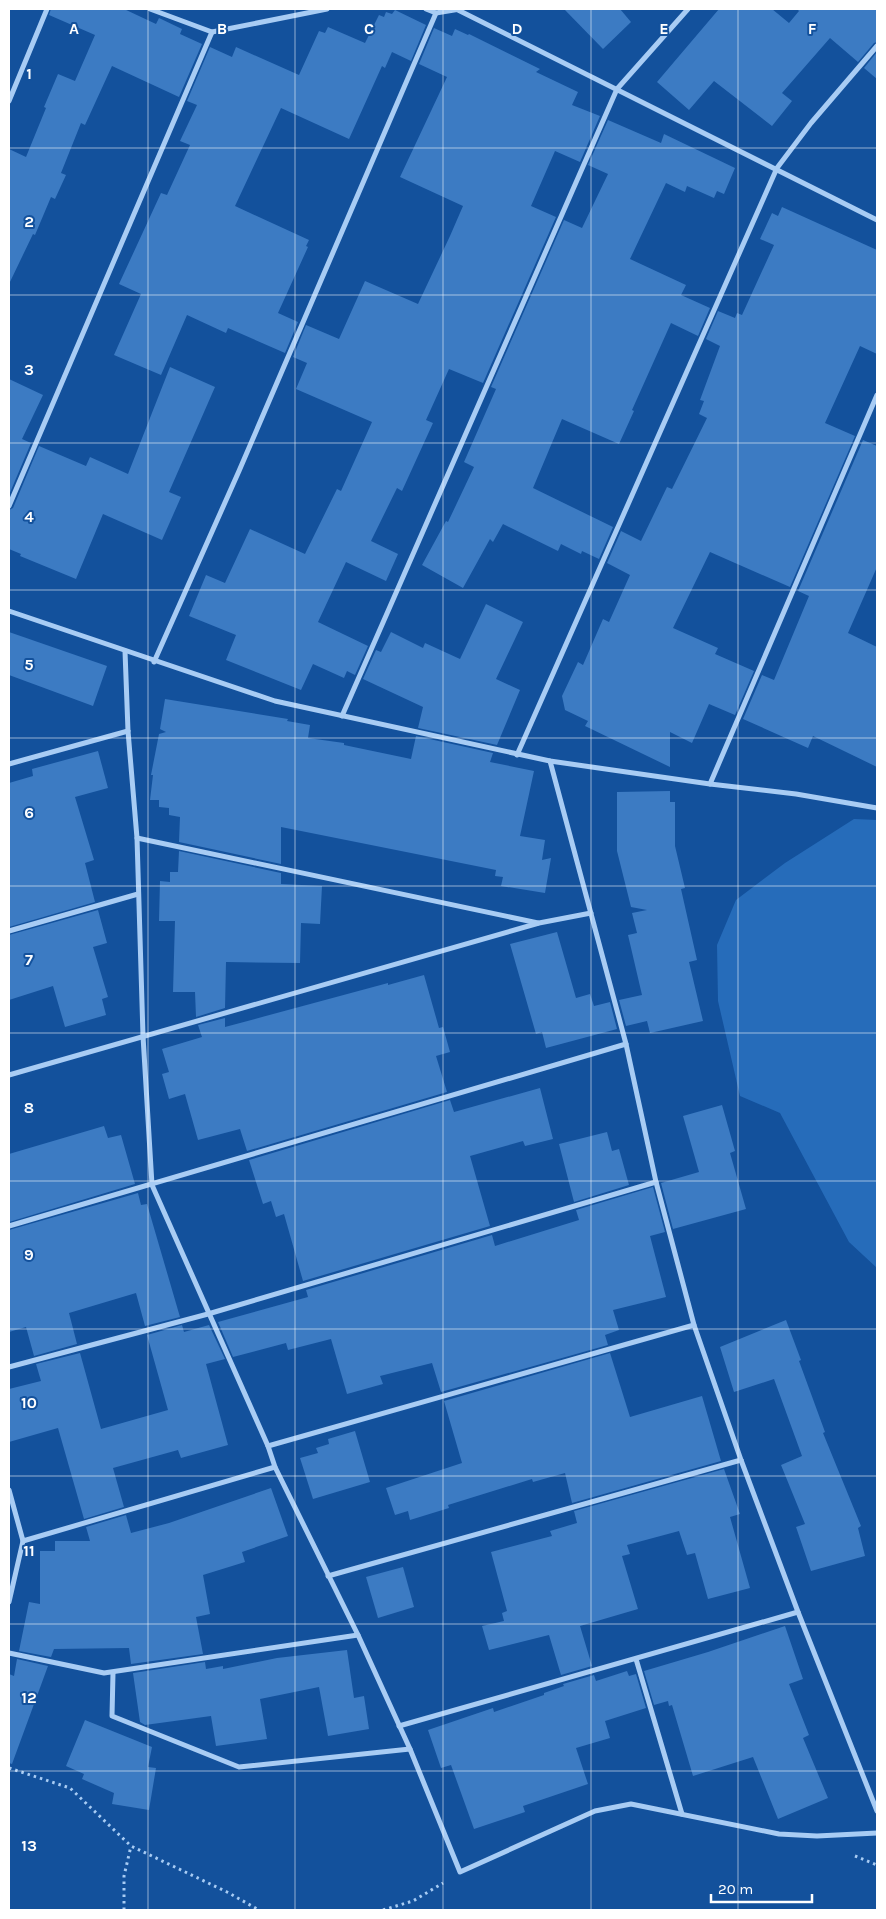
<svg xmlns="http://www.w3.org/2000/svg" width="886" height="1919" font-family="Karla,sans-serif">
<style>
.green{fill:#266cba}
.building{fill:#3c7bc3}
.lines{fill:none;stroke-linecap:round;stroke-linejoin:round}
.path{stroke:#a8ccf4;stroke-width:3;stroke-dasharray:2.5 4;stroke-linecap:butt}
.street{stroke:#a8ccf4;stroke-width:5}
.grid{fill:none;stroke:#fff;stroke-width:1;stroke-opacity:0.55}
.grid-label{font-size:16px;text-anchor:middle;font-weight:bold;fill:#fff;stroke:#13519c;stroke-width:4;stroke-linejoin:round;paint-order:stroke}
</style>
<rect width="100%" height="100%" fill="#13519c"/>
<!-- green -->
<path class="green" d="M 854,819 L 877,820 L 877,1268 L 849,1242 L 780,1113 L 740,1096 L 718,1001 L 717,945 L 736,900 L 785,863 Z"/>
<!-- building -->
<g class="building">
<path d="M 51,9 L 124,9 L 156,24 L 159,18 L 182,29 L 180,34 L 202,44 L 179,97 L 112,66 L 85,125 L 81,123 L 61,173 L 66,175 L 55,199 L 51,197 L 35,235 L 33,234 L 9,284 L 9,149 L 26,157 L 46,108 L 44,107 L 58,74 L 75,81 L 95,35 L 49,15 Z"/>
<path d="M 564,9 L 620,9 L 631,22 L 603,49 Z"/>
<path d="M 719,9 L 772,9 L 789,23 L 799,11 L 797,9 L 877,9 L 877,42 L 874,43 L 858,62 L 830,38 L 782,93 L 792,101 L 772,126 L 714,81 L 689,110 L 657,82 Z"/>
<path d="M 395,10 L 426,25 L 411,61 L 392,52 L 385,68 L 382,66 L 349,139 L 281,108 L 235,206 L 309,240 L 306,246 L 308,247 L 278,313 L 298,322 L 285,353 L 228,328 L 226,333 L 187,315 L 161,375 L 114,355 L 141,294 L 119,284 L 161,193 L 167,195 L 190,145 L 180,141 L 197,105 L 187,101 L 210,47 L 232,57 L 236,47 L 299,75 L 319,31 L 325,33 L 328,27 L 365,43 L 379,15 L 384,17 L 386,12 L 392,14 Z"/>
<path d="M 434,28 L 452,36 L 455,29 L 468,35 L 469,34 L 540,69 L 536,72 L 578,92 L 572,105 L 600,116 L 580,162 L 555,151 L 531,206 L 556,217 L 483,383 L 449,369 L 426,420 L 433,423 L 402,491 L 397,488 L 371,541 L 398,554 L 386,581 L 346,562 L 318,622 L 368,646 L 355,675 L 347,671 L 344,678 L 313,664 L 301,690 L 226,660 L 236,635 L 189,616 L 206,575 L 225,583 L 250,529 L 305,554 L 337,489 L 341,491 L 372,422 L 296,389 L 307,363 L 293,357 L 306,325 L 339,339 L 365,281 L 418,304 L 450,236 L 463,206 L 400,177 L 447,77 L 419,64 Z"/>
<path d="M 877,52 L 877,79 L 864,68 Z"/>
<path d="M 608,120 L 661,143 L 664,134 L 735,168 L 724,194 L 717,191 L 714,198 L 687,186 L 685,192 L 666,183 L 630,259 L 686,285 L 681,295 L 710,308 L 698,336 L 671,323 L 632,410 L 634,411 L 619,444 L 562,419 L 533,488 L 613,527 L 599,559 L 582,551 L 581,554 L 561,544 L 558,551 L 503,524 L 493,542 L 490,539 L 463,588 L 422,565 L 446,521 L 448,522 L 474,467 L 464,462 L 496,389 L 491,387 L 564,220 L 582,228 L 608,174 L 588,165 Z"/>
<path d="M 782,207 L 877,250 L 877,354 L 860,346 L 825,423 L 855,436 L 790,587 L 710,552 L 673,628 L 718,648 L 715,654 L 754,671 L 735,715 L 709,704 L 692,743 L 670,732 L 670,767 L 585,726 L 588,721 L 565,710 L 562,696 L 578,662 L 583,665 L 603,619 L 609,622 L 630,575 L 607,563 L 621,531 L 641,541 L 667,487 L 672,489 L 707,418 L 699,414 L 704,401 L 700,400 L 720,346 L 706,339 L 718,311 L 735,318 L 737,313 L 742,315 L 774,245 L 760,239 L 772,213 L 778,216 Z"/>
<path d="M 170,367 L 215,387 L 169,492 L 181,497 L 162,540 L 103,514 L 76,579 L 20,556 L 21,554 L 9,549 L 9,510 L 13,508 L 39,446 L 86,466 L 90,457 L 128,474 Z"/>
<path d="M 9,379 L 43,395 L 22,439 L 31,443 L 9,495 Z"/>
<path d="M 863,440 L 877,446 L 877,567 L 848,633 L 877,647 L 877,767 L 813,736 L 808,748 L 743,719 L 762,675 L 774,680 L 809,596 L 798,591 Z"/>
<path d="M 486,604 L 523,622 L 496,679 L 520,690 L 497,745 L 418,728 L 423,707 L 363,679 L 376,650 L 381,652 L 391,632 L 423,648 L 425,643 L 460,659 Z"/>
<path d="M 9,632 L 107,666 L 93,706 L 9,675 Z"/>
<path d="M 165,699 L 288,719 L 287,721 L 310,725 L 308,738 L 344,743 L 344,745 L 411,759 L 416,736 L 493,753 L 490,762 L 534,771 L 520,836 L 545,840 L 542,860 L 551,858 L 545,893 L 501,886 L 503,877 L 495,876 L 496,870 L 281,827 L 281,864 L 179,842 L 180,817 L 169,815 L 169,808 L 159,807 L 159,800 L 150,800 L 153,775 L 151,775 L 159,734 L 166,732 L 160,729 Z"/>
<path d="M 98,751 L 108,788 L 75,797 L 94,860 L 85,863 L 95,902 L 9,927 L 9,783 L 33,776 L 32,769 Z"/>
<path d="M 670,791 L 670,802 L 675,802 L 675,846 L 685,888 L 681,889 L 697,960 L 689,962 L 703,1021 L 650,1033 L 647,1021 L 626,1026 L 619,1000 L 642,995 L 628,935 L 637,933 L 632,913 L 647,910 L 631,907 L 617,851 L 617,792 Z"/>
<path d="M 179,851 L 281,873 L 281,884 L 322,886 L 320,924 L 301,923 L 300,963 L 226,962 L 225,1008 L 196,1017 L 195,992 L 173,992 L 175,921 L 159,921 L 160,881 L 170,882 L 170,872 L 178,872 Z"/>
<path d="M 98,910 L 107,943 L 93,947 L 108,997 L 102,999 L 106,1015 L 65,1027 L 53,986 L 9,1000 L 9,935 Z"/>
<path d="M 557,932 L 576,998 L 590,994 L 594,1006 L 610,1002 L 617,1029 L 546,1048 L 542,1032 L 536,1034 L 510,944 Z"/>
<path d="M 424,975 L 439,1028 L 443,1027 L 450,1052 L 436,1056 L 447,1092 L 247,1151 L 240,1129 L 198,1140 L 185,1094 L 169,1099 L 162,1074 L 169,1072 L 162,1049 L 202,1037 L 198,1025 L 225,1018 L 225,1027 L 388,983 L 388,985 Z"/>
<path d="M 540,1088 L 553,1139 L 525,1146 L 523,1141 L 470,1156 L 490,1226 L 303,1281 L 284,1214 L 276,1217 L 271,1201 L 263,1204 L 249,1160 L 450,1100 L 454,1112 Z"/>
<path d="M 722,1105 L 735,1151 L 730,1153 L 746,1209 L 673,1229 L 661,1183 L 699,1172 L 683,1116 Z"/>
<path d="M 104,1126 L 108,1138 L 121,1135 L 135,1184 L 9,1222 L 9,1154 Z"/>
<path d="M 607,1132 L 612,1151 L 619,1149 L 629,1185 L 574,1202 L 559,1144 Z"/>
<path d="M 653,1187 L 665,1232 L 650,1236 L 666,1297 L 613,1310 L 619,1330 L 605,1335 L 608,1345 L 441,1392 L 432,1363 L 380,1376 L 383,1384 L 347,1394 L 331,1339 L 288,1350 L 286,1343 L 233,1357 L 218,1322 L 308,1297 L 306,1290 L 492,1235 L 495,1246 L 579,1220 L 576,1210 Z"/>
<path d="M 138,1193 L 141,1205 L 147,1204 L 180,1317 L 145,1326 L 136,1293 L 69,1313 L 77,1344 L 34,1356 L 26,1327 L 9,1332 L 9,1230 Z"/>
<path d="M 786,1320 L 801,1360 L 799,1361 L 825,1432 L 823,1433 L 861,1526 L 858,1528 L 865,1556 L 811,1571 L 796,1527 L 805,1524 L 781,1465 L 802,1456 L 774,1379 L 734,1392 L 720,1347 Z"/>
<path d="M 182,1325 L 184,1332 L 209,1325 L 225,1359 L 206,1364 L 228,1445 L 181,1458 L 178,1450 L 113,1468 L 124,1507 L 84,1519 L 58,1428 L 9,1442 L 9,1389 L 41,1381 L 36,1364 L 80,1353 L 101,1429 L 168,1410 L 147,1335 Z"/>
<path d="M 610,1353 L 630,1417 L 702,1396 L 721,1461 L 572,1503 L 565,1473 L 533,1482 L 532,1479 L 448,1505 L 449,1508 L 410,1520 L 408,1511 L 395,1515 L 386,1488 L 462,1463 L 444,1401 Z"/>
<path d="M 355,1431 L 370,1482 L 313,1499 L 300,1458 L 318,1453 L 316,1448 L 329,1444 L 328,1439 Z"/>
<path d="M 724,1469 L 740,1514 L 730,1517 L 750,1588 L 708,1599 L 695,1553 L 687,1555 L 679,1531 L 627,1545 L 630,1554 L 622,1556 L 638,1609 L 580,1626 L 592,1666 L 561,1675 L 549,1635 L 489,1650 L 482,1626 L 504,1621 L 502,1613 L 507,1611 L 491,1552 L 552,1536 L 550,1531 L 577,1523 L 574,1511 Z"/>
<path d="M 271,1488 L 288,1536 L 242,1552 L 245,1562 L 203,1575 L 210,1614 L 196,1617 L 203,1654 L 131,1664 L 129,1648 L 54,1649 L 51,1657 L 19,1651 L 29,1602 L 40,1604 L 40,1551 L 55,1551 L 55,1541 L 90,1541 L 86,1527 L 126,1515 L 131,1533 L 169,1523 Z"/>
<path d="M 403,1567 L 414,1607 L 378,1618 L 366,1577 Z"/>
<path d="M 785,1626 L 803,1679 L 789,1684 L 809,1735 L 803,1738 L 828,1798 L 778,1819 L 753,1757 L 693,1776 L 672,1705 L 669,1706 L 668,1701 L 654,1705 L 644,1671 L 708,1652 Z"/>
<path d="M 347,1650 L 354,1698 L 364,1696 L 369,1729 L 328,1736 L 319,1687 L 260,1699 L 267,1739 L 216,1746 L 211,1716 L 145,1725 L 140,1722 L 133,1673 L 205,1662 L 206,1669 L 223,1666 L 223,1669 L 277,1658 Z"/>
<path d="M 17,1659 L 48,1666 L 12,1764 L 9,1763 L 9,1674 L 14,1676 Z"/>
<path d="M 627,1671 L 629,1676 L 636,1674 L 646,1708 L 605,1721 L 610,1738 L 576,1748 L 588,1784 L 523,1806 L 525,1812 L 474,1829 L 451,1765 L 441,1768 L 428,1730 L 493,1708 L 494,1712 L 544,1695 L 544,1693 L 564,1686 L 563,1684 L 594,1675 L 596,1681 Z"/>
<path d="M 85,1720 L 152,1747 L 148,1767 L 156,1768 L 149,1810 L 112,1804 L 114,1793 L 82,1779 L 84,1774 L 66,1766 Z"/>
</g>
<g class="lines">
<!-- path -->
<g class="path">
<path d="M 9,1768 L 70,1788 L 131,1846 L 227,1892 L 259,1910"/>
<path d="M 855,1856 L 877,1865"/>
<path d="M 124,1910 L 124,1876 L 131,1846"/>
<path d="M 383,1910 L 413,1901 L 443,1883"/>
</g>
<!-- street -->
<g class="street">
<path d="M 150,9 L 212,32 L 327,9"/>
<path d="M 426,9 L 436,13 L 460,9"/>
<path d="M 458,10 L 877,220"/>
<path d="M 9,101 L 47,9"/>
<path d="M 9,506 L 212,32"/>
<path d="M 9,611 L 275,701 L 550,761 L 710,784 L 796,794 L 877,808"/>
<path d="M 125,651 L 128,731 L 137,838 L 143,1036 L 152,1185 L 268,1446 L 275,1467 L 358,1635 L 410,1749 L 460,1872 L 595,1811 L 631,1804 L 779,1834 L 817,1836 L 877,1833"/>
<path d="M 154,662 L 239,471 L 436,13"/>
<path d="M 342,716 L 617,89 L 688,9"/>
<path d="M 517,755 L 777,168 L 811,123 L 877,46"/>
<path d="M 550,761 L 626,1044 L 656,1182 L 694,1325 L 741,1460 L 798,1612 L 877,1811"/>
<path d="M 9,764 L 128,731"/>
<path d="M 710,784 L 877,395"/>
<path d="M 137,838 L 538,923"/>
<path d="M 9,931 L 138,894"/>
<path d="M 9,1075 L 539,923 L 591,913"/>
<path d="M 9,1226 L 626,1044"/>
<path d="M 9,1367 L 208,1314 L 656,1182"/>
<path d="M 268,1446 L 694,1325"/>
<path d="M 9,1490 L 23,1541 L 275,1467"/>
<path d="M 328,1576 L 741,1460"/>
<path d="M 9,1602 L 23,1541"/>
<path d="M 9,1653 L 104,1673 L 358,1635"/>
<path d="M 636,1659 L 682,1814"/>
<path d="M 113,1673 L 112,1716 L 239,1767 L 410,1749"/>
<path d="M 399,1726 L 798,1612"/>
</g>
</g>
<!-- grid -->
<path class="grid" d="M 148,9 L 148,1910M 295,9 L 295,1910M 443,9 L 443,1910M 591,9 L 591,1910M 738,9 L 738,1910M 9,148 L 877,148M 9,295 L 877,295M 9,443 L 877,443M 9,590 L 877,590M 9,738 L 877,738M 9,886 L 877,886M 9,1033 L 877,1033M 9,1181 L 877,1181M 9,1329 L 877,1329M 9,1476 L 877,1476M 9,1624 L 877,1624M 9,1771 L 877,1771"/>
<g class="grid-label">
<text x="74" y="34">A</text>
<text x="222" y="34">B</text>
<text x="369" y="34">C</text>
<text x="517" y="34">D</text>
<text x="664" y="34">E</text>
<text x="812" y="34">F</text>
<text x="29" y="79">1</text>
<text x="29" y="227">2</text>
<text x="29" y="375">3</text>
<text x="29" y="522">4</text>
<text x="29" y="670">5</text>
<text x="29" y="818">6</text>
<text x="29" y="965">7</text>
<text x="29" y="1113">8</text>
<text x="29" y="1260">9</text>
<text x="29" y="1408">10</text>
<text x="29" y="1556">11</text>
<text x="29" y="1703">12</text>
<text x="29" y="1851">13</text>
</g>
<!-- border -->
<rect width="886" height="1919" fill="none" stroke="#ffffff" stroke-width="20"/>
<!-- scale -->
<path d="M711 1894v8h101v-8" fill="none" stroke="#ffffff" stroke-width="2.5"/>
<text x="718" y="1894" font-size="15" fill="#ffffff" stroke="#13519c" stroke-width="4" paint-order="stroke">20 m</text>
</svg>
